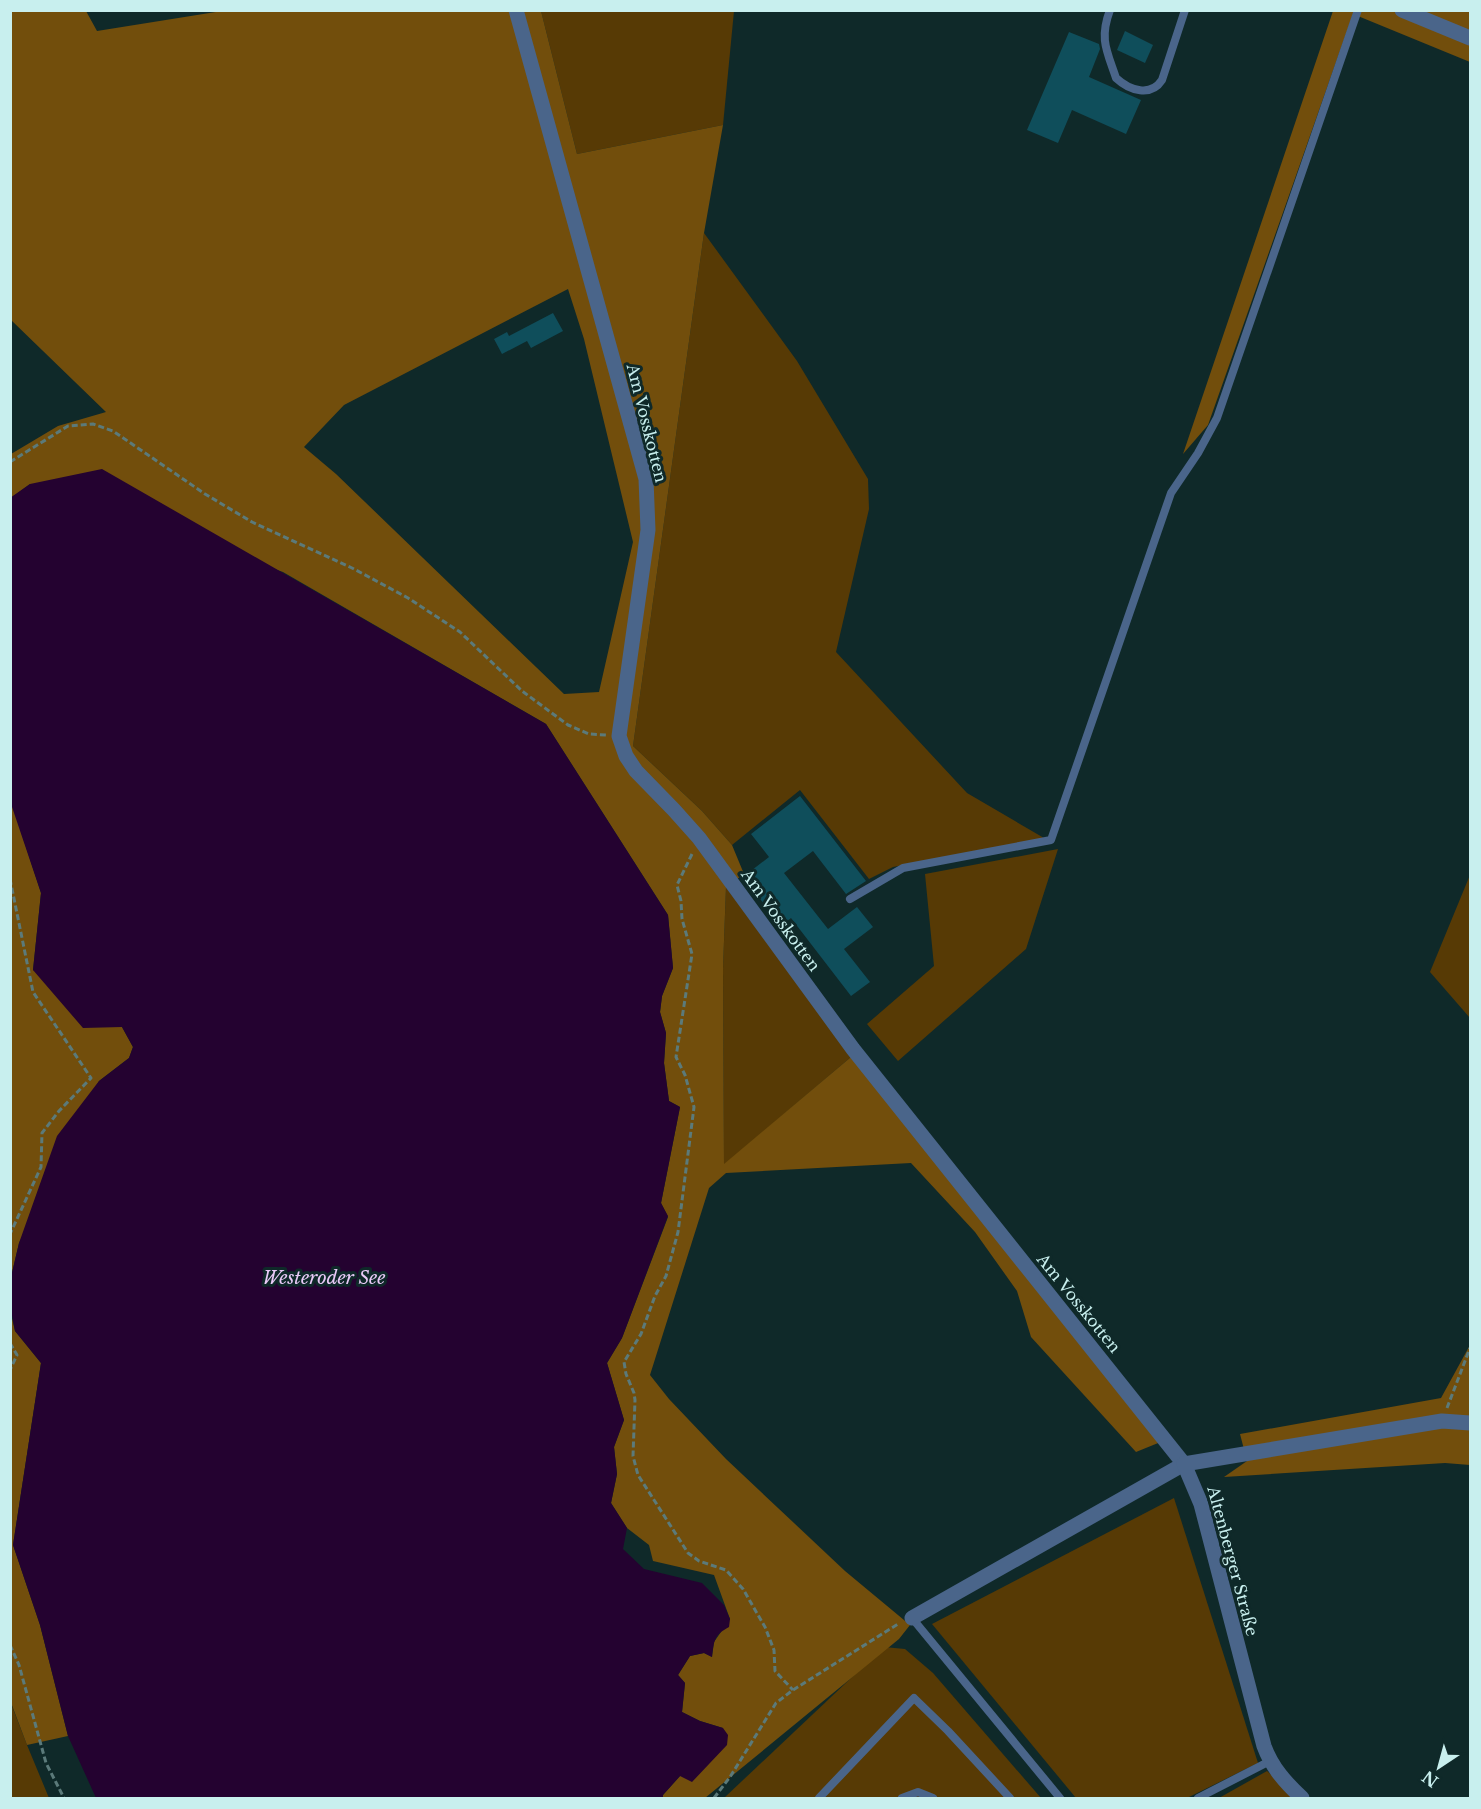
<svg xmlns="http://www.w3.org/2000/svg" width="1481" height="1809" font-family="'Libre Baskerville',serif">
<style>
.green{fill:#573a05}
.forest{fill:#724e0c;fill-rule:evenodd}
.water{fill:#240230}
.building{fill:#0f4e5b}
.lines{fill:none;stroke-linecap:round;stroke-linejoin:round}
.path{stroke:#5b7a7a;stroke-width:3;stroke-dasharray:6 3;stroke-linecap:butt}
.lane{stroke:#4a658a;stroke-width:8}
.street{stroke:#4a658a;stroke-width:15}
.labels{text-anchor:middle;dominant-baseline:central;stroke-width:6;stroke-linejoin:round;paint-order:stroke}
.street-label{font-size:16px;fill:#c8efee;stroke:#0f2929}
.water-label{font-size:18px;font-style:italic;fill:#eacaf8;stroke:#0f2929}
</style>
<rect width="100%" height="100%" fill="#0f2929"/>
<!-- green -->
<g class="green">
<path d="M 541,11 L 734,11 L 723,125 L 577,154 Z"/>
<path d="M 704,233 L 797,361 L 868,479 L 869,509 L 836,652 L 967,793 L 1044,838 L 893,867 L 869,879 L 800,790 L 732,845 L 702,811 L 633,746 Z"/>
<path d="M 1058,849 L 1026,949 L 898,1061 L 867,1024 L 934,966 L 925,874 Z"/>
<path d="M 1470,875 L 1470,1018 L 1430,972 Z"/>
<path d="M 726,887 L 851,1057 L 724,1165 L 723,968 Z"/>
<path d="M 1174,1498 L 1258,1763 L 1187,1798 L 1076,1798 L 932,1624 Z"/>
<path d="M 884,1647 L 905,1649 L 933,1673 L 1041,1798 L 724,1798 Z"/>
<path d="M 10,1701 L 27,1745 L 49,1798 L 11,1798 Z"/>
<path d="M 1267,1771 L 1298,1798 L 1219,1798 Z"/>
</g>
<!-- forest -->
<g class="forest">
<path d="M 11,11 L 86,11 L 97,31 L 222,11 L 541,11 L 577,154 L 723,125 L 704,233 L 633,746 L 702,811 L 732,845 L 744,874 L 726,887 L 723,968 L 724,1164 L 851,1057 L 1168,1439 L 1136,1452 L 1031,1337 L 1017,1291 L 975,1232 L 911,1163 L 726,1173 L 709,1188 L 650,1375 L 669,1399 L 726,1459 L 845,1571 L 910,1625 L 899,1639 L 705,1798 L 663,1798 L 663,1795 L 723,1728 L 700,1721 L 682,1712 L 685,1683 L 678,1675 L 690,1656 L 704,1653 L 712,1657 L 714,1642 L 730,1619 L 714,1575 L 653,1561 L 649,1545 L 627,1528 L 611,1503 L 617,1474 L 614,1447 L 624,1420 L 607,1363 L 622,1338 L 668,1217 L 661,1203 L 680,1107 L 669,1101 L 664,1063 L 666,1033 L 660,1012 L 662,996 L 673,968 L 668,915 L 546,724 L 283,572 L 30,484 L 11,498 L 11,454 L 58,426 L 106,412 L 11,320 ZM 568,289 L 584,339 L 633,542 L 599,692 L 564,694 L 336,474 L 304,447 L 344,405 Z"/>
<path d="M 1333,11 L 1470,11 L 1470,62 L 1353,14 L 1208,425 L 1183,454 Z"/>
<path d="M 11,801 L 41,893 L 33,970 L 122,1027 L 133,1047 L 129,1058 L 99,1081 L 19,1243 L 11,1277 Z"/>
<path d="M 10,1310 L 15,1331 L 41,1363 L 13,1545 L 40,1625 L 68,1736 L 27,1745 L 10,1700 Z"/>
<path d="M 1470,1345 L 1470,1465 L 1445,1463 L 1224,1477 L 1247,1461 L 1240,1434 L 1441,1398 Z"/>
</g>
<!-- water -->
<path class="water" d="M 102,469 L 546,724 L 668,915 L 673,968 L 662,996 L 660,1012 L 666,1033 L 664,1063 L 669,1101 L 680,1107 L 661,1203 L 668,1216 L 622,1338 L 607,1363 L 624,1420 L 614,1447 L 617,1474 L 611,1503 L 627,1528 L 623,1549 L 644,1569 L 702,1583 L 724,1605 L 730,1619 L 729,1627 C 714,1635 714,1641 712,1657 L 704,1653 L 690,1656 L 678,1675 L 685,1683 L 682,1712 L 700,1721 L 723,1728 L 728,1735 L 727,1745 L 692,1782 L 680,1776 L 663,1795 L 663,1798 L 96,1798 L 68,1736 L 40,1625 L 13,1545 L 41,1363 L 15,1331 L 11,1310 L 11,1277 L 19,1243 L 57,1136 L 99,1081 L 129,1058 L 133,1047 L 122,1027 L 83,1028 L 33,970 L 41,893 L 10,801 L 10,498 L 30,484 Z"/>
<!-- building -->
<g class="building">
<path d="M 1125,31 L 1153,45 L 1145,63 L 1117,50 Z"/>
<path d="M 1069,32 L 1099,44 L 1100,49 L 1089,77 L 1141,100 L 1126,134 L 1072,110 L 1058,143 L 1027,130 Z"/>
<path d="M 553,313 L 563,331 L 531,348 L 527,341 L 502,354 L 494,339 L 507,332 L 509,336 Z"/>
<path d="M 800,796 L 866,881 L 846,894 L 813,851 L 784,873 L 828,929 L 857,907 L 873,927 L 844,949 L 870,982 L 851,996 L 791,918 L 781,926 L 743,877 L 769,857 L 751,834 Z"/>
</g>
<g class="lines">
<!-- path -->
<g class="path">
<path d="M 10,462 L 68,426 L 93,424 L 113,431 L 205,494 L 252,522 L 352,568 L 408,598 L 460,632 L 522,691 L 568,725 L 589,734 L 606,735"/>
<path d="M 692,854 L 677,885 L 681,901 L 682,919 L 692,954 L 676,1057 L 685,1075 L 694,1107 L 678,1232 L 666,1276 L 655,1296 L 641,1334 L 624,1362 L 626,1374 L 634,1393 L 635,1400 L 633,1456 L 638,1475 L 688,1553 L 699,1561 L 726,1570 L 743,1589 L 765,1627 L 774,1650 L 775,1671 L 793,1690"/>
<path d="M 10,879 L 33,992 L 91,1078 L 59,1111 L 42,1133 L 41,1167 L 10,1234"/>
<path d="M 10,1343 L 17,1355 L 10,1370"/>
<path d="M 1447,1408 L 1470,1348"/>
<path d="M 10,1645 L 19,1665 L 46,1763 L 64,1798"/>
<path d="M 714,1798 L 730,1777 L 776,1703 L 793,1690 L 898,1624"/>
</g>
<!-- lane -->
<g class="lane">
<path d="M 1110,10 C 1099,39 1107,51 1116,78 C 1130,91 1151,97 1162,80 L 1185,10"/>
<path d="M 850,899 L 903,868 L 1051,840 L 1171,493 L 1198,453 L 1217,418 L 1358,10"/>
<path d="M 912,1618 L 1060,1798"/>
<path d="M 819,1798 L 914,1698 L 948,1731 L 1010,1798"/>
<path d="M 902,1798 L 918,1792 L 933,1798"/>
<path d="M 1198,1798 L 1270,1761"/>
</g>
<!-- street -->
<g class="street">
<path d="M 516,10 L 646,479 L 648,530 L 619,736 L 626,756 L 636,771 L 674,810 L 699,838 L 853,1049 L 1184,1464 L 912,1618"/>
<path d="M 1402,10 L 1470,38"/>
<path d="M 1302,1798 C 1286,1783 1272,1768 1264,1746 L 1201,1504 L 1184,1464 L 1442,1421 L 1470,1423"/>
</g>
</g>
<g class="labels">
<!-- street labels -->
<g class="street-label">
<text transform="translate(647 423) rotate(76)">Am Vosskotten</text>
<text transform="translate(781 920) rotate(54)">Am Vosskotten</text>
<text transform="translate(1079 1303) rotate(51)">Am Vosskotten</text>
<text transform="translate(1233 1561) rotate(75)">Altenberger Straße</text>
</g>
<!-- water labels -->
<g class="water-label">
<text x="324" y="1278">Westeroder See</text>
</g>
</g>
<!-- border -->
<rect width="1481" height="1809" fill="none" stroke="#c8efee" stroke-width="24"/>
<!-- north arrow -->
<g transform="translate(1439 1767) rotate(216)" stroke="#0f2929" stroke-width="4.5" paint-order="stroke">
<path d="M0-4.5L10 22L0 15L-10 22Z" fill="#c8efee"/>
<text y="-9" font-size="16" font-weight="bold" text-anchor="middle" fill="#c8efee">N</text>
</g>
</svg>
